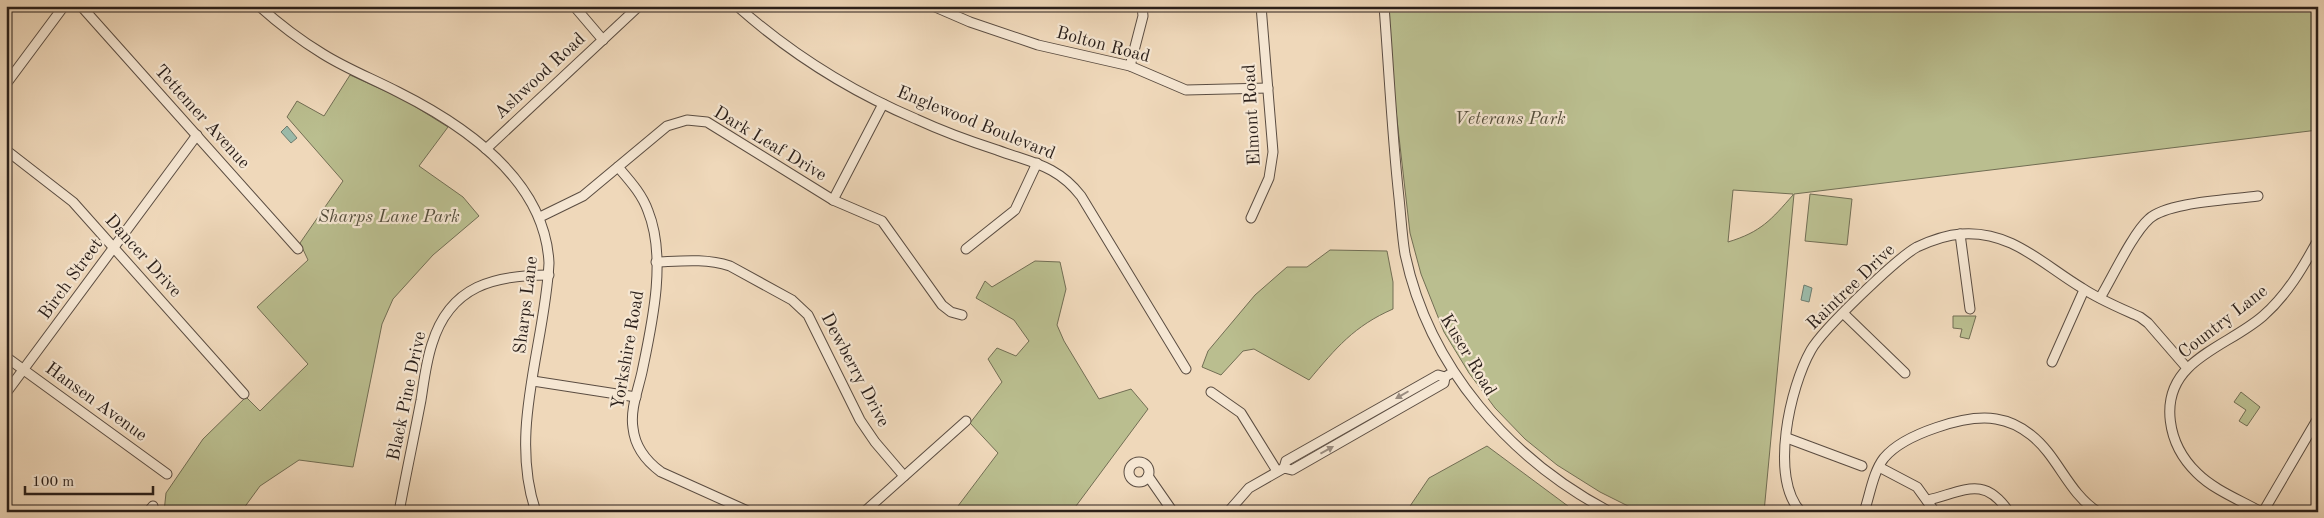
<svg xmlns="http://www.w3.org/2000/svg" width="2324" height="518" font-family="'Old Standard TT',serif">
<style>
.green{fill:#babe8f;stroke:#726e54;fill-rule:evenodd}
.water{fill:#9bbbaa;stroke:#6e7d70}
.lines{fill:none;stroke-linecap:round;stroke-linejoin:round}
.minor-casing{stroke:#5b4d42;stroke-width:11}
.minor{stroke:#f5e6d2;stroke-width:9}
.oneway{fill:#9a8c7f}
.labels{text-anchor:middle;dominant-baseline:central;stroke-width:4.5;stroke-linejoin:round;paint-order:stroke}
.street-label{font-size:18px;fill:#2a1f1a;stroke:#f5e6d2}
.park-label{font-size:18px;font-style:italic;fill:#554f3d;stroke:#f5e6d2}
</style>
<rect width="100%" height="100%" fill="#efd8ba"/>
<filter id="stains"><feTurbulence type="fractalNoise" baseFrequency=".004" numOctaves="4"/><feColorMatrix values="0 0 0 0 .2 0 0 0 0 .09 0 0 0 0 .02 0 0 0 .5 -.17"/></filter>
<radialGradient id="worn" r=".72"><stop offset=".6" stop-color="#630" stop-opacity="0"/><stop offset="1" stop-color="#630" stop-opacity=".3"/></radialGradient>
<!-- green -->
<g class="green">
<path d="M 1384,6 L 2318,6 L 2318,130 L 1794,194 L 1764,512 L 1643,512 L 1630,507 L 1600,492 L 1557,465 L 1525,439 L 1495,408 L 1469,373 L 1444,332 L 1421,274 L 1410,233 ZM 1733,190 L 1793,194 L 1793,195 C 1771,220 1761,232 1728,242 Z"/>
<path d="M 350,75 L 403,99 L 448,127 L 419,166 L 463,197 L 479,216 L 433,255 L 393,299 L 382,324 L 353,467 L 299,460 L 260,486 L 241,512 L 164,512 L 166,493 L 203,439 L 246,397 L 260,411 L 308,364 L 257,307 L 308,260 L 300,243 L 343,181 L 287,117 L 297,101 L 324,116 Z"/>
<path d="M 1810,194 L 1852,199 L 1847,245 L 1805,241 Z"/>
<path d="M 1330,250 L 1387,251 L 1393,282 L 1393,309 C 1354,326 1336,348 1309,380 L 1254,349 L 1243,351 L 1221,375 L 1202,367 L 1208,351 L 1255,295 L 1287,267 L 1307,267 Z"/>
<path d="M 1035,261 L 1060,262 L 1066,289 L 1057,325 L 1064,341 L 1099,399 L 1131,389 L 1148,409 L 1076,506 L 1067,512 L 956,512 L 955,510 L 998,453 L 970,423 L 1002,382 L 988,359 L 997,348 L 1016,356 L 1029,341 L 1014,320 L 976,298 L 985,281 L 992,287 Z"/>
<path d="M 1953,316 L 1976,316 L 1969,339 L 1960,337 L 1962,329 L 1953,328 Z"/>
<path d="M 2241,392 L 2260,407 L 2247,426 L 2239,421 L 2246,410 L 2234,402 Z"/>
<path d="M 1487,446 L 1576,512 L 1406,512 L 1429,478 Z"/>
</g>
<!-- water -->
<g class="water">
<path d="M 287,126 L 297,138 L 291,143 L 281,132 Z"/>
<path d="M 1804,285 L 1812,288 L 1809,302 L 1801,300 Z"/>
</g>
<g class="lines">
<defs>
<g id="minor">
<path d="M 81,6 L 298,249"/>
<path d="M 259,6 C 279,24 300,40 323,54 C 347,69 373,79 398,92 C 466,126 545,180 549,263 C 545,345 508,431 536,512"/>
<path d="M 574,6 L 603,40"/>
<path d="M 737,6 C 790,53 850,91 916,119 C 942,131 969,141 997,150 C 1032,163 1057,165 1081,196 L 1186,369"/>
<path d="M 933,6 L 970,22 L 1038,45 L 1130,66 L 1186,90 L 1268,88"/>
<path d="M 1384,6 C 1389,70 1392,134 1399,198 C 1401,217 1402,236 1405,254 C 1429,368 1510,459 1610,512"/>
<path d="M 1130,66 L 1143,16 L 1142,6"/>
<path d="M 6,84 L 64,6"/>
<path d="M 486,149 L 639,6"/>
<path d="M 6,150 L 73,202 L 244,394"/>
<path d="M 618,167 C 630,181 642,194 648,211 C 667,258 652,324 642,372 C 638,390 630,410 633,428 C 635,447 646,461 661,472 L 750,512"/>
<path d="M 833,200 L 883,104"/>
<path d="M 540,217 L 583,196 L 667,126 L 687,120 L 707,122 L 833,200 L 882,221 L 942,305 L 951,312 L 962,315"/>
<path d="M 1251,218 L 1269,178 L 1273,152 L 1261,6"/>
<path d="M 1960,234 L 1970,309"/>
<path d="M 966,249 L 1015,210 L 1037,163"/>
<path d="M 656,262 C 681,261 705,258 730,266 L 792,300 L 808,315 L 860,420 L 875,442 L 904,476"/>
<path d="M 2100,298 C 2112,278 2133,233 2149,219 C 2167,202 2231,200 2258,196"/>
<path d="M 1844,314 L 1905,373"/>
<path d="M 6,357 L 167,474"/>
<path d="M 2052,362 L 2084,290"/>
<path d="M 533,381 L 636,397"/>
<path d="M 1211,392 L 1241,413 L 1277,471"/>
<path d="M 6,393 L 197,135"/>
<path d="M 1787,438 L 1862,466"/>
<circle cx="1139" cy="472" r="10"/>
<path d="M 1879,467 L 1917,487 L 1935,512"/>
<path d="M 1284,468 L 1286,461 L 1438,375 L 1445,377 L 1450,374"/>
<path d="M 1148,476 L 1173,512"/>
<path d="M 1928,500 C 1965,491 1984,475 2009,512"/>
<path d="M 148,512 L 153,506"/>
<path d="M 399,512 C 406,474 414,437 421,400 C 424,381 426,362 432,344 C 450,285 495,275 549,275"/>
<path d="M 864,512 L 966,421"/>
<path d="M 1228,512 L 1249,488 L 1284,468 L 1292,470 L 1444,383 L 1445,377"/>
<path d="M 1801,512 C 1769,478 1790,387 1811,350 C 1823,329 1896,259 1917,247 C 1930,241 1946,235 1961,234 C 2011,230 2042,264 2082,288 C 2100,300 2120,308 2140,317 L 2148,323 L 2187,368"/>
<path d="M 1864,512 C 1870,495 1873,472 1884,458 C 1904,434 1966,414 1996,419 C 2009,421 2021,427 2031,435 C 2058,456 2068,493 2098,512"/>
<path d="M 2261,512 C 2240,500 2214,490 2197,473 C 2168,445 2158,398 2188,368 C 2209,347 2240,336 2263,316 C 2287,295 2302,269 2318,240"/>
<path d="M 2263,512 L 2318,418"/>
</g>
</defs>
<!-- minor casing -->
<use href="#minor" class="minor-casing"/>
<!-- minor -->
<use href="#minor" class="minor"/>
</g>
<!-- one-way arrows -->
<defs><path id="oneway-solid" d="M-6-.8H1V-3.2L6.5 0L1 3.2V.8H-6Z" transform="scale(1.25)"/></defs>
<g class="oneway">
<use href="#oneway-solid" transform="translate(1402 395) rotate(150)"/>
<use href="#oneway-solid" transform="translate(1327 450) rotate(-29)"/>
</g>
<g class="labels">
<!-- street labels -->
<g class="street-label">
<text transform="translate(1103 45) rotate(15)">Bolton Road</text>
<text transform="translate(540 76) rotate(-43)">Ashwood Road</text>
<text transform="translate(1252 115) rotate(-93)">Elmont Road</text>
<text transform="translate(202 117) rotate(48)">Tettemer Avenue</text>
<text transform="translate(976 123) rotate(22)">Englewood Boulevard</text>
<text transform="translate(770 144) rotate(31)">Dark Leaf Drive</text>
<text transform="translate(143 256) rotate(48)">Dancer Drive</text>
<text transform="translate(71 279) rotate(-54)">Birch Street</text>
<text transform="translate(1851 287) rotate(-44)">Raintree Drive</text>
<text transform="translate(526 305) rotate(-83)">Sharps Lane</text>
<text transform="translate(2223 322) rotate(-38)">Country Lane</text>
<text transform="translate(628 350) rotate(-80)">Yorkshire Road</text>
<text transform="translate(1468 355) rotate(59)">Kuser Road</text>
<text transform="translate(855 370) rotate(62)">Dewberry Drive</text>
<text transform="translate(407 396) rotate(-78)">Black Pine Drive</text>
<text transform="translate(96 402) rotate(36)">Hansen Avenue</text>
</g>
<!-- park labels -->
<g class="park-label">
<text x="1510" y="119">Veterans Park</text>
<text x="389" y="217">Sharps Lane Park</text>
</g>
</g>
<!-- margin -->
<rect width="2324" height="518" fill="none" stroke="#efd8ba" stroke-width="25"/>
<rect x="8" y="8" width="2309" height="503" fill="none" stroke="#2a1f1a" stroke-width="2.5"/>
<rect x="12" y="12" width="2299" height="493" fill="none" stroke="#2a1f1a"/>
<!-- scale -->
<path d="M25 486v8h128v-8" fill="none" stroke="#2a1f1a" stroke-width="2.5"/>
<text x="32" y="486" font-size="15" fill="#2a1f1a" stroke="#f5e6d2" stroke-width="4" paint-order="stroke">100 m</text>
<rect width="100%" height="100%" filter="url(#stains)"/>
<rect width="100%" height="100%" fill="url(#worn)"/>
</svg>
